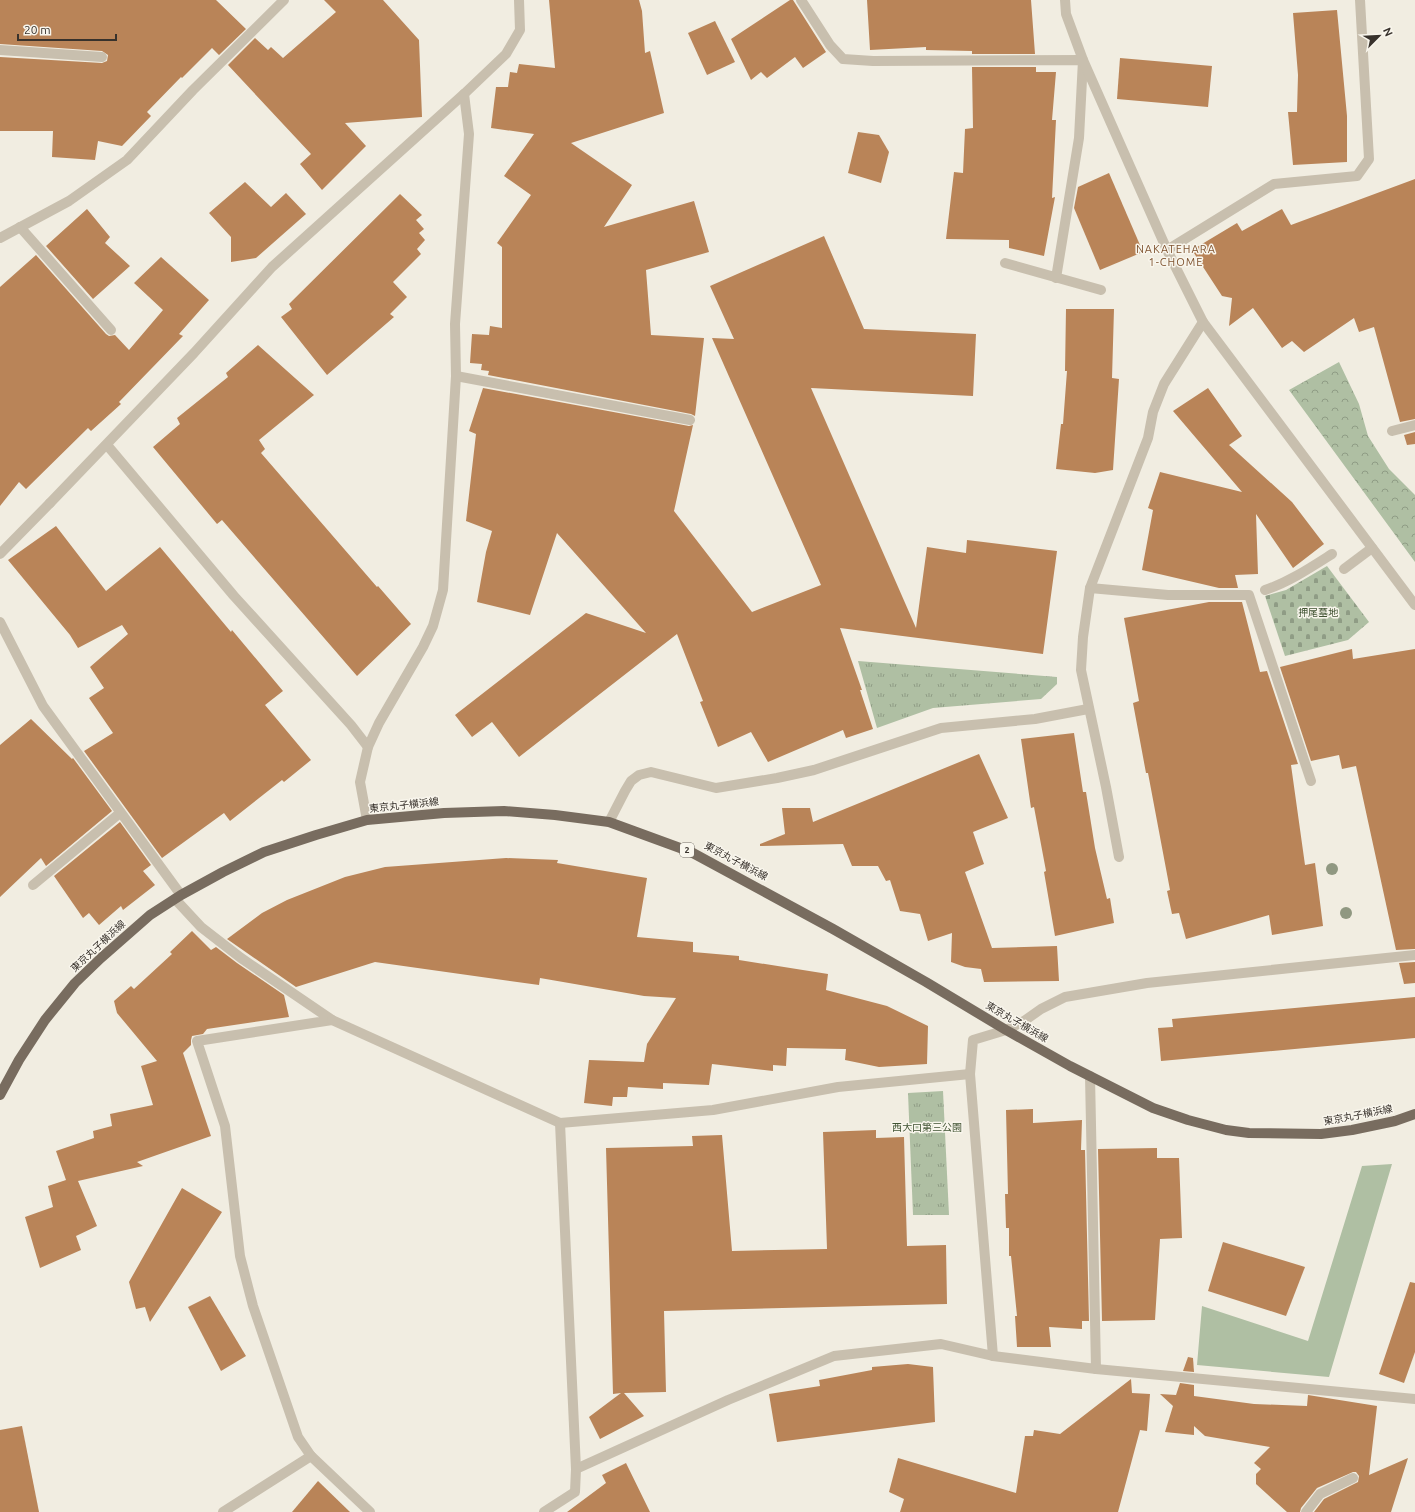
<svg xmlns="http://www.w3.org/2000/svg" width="1415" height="1512" font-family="Ubuntu,'Noto Sans JP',sans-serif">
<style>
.grass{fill:#afbfa3}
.forest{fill:url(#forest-crowns)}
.cemetery{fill:url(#cemetery-stones)}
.park{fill:url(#park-tufts)}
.building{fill:#b98458}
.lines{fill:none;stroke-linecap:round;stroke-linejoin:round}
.service{stroke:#c8bfae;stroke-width:10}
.pedestrian{stroke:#c8bfae;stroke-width:10}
.minor{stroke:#c8bfae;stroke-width:10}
.tertiary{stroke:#c8bfae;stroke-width:10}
.primary{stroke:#786c5f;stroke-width:10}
.tree{fill:#909881}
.labels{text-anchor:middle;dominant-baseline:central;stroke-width:3;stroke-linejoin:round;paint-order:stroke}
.shield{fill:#f9f6ed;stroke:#726d66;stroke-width:1}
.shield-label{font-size:9px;font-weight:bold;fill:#38322c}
.park-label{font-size:10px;fill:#405332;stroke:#f9f6ed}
.street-label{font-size:10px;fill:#38322c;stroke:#f9f6ed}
.neighbourhood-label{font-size:11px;letter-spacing:1px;fill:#7e522e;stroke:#f9f6ed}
</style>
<defs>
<pattern id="forest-crowns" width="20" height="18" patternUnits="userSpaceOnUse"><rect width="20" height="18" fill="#afbfa3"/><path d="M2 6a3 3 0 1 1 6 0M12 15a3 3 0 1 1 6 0" fill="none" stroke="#8f9c85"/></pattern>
<pattern id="cemetery-stones" width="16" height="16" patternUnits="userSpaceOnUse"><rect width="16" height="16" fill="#afbfa3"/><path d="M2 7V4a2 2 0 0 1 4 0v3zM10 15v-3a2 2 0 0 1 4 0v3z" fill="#8f9c85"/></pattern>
<pattern id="park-tufts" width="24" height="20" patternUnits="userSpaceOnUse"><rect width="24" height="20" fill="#afbfa3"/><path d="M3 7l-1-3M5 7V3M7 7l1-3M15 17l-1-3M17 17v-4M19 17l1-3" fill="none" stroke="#8f9c85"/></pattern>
</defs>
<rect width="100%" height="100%" fill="#f1ede1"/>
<!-- grass -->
<path class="grass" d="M 1392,1164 L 1329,1377 L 1197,1365 L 1202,1306 L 1308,1341 L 1362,1166 Z"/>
<!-- forest -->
<path class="forest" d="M 1339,362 L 1359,404 L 1368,436 L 1389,469 L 1415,495 L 1415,562 L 1289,390 Z"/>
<!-- cemetery -->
<path class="cemetery" d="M 1327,566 L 1369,622 L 1348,640 L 1285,656 L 1265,596 L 1286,590 Z"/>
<!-- park -->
<g class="park">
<path d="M 858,661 L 1057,677 L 1057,684 L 1041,699 L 933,708 L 877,728 Z"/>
<path d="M 943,1091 L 949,1215 L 913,1215 L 908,1093 Z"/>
</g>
<!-- building -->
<g class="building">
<path d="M 0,0 L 216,0 L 246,29 L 219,55 L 212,48 L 182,78 L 181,77 L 147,112 L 151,116 L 122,146 L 98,141 L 95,160 L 52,157 L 53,131 L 0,131 L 0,57 L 102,63 L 107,61 L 108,55 L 102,51 L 0,44 Z"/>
<path d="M 324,0 L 383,0 L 419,40 L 422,117 L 345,123 L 366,146 L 322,190 L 300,164 L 311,154 L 228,65 L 255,38 L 268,50 L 271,47 L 283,58 L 336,12 Z"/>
<path d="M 549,0 L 639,0 L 642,11 L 645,53 L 650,51 L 664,113 L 571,143 L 632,185 L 604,227 L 694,201 L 709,252 L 646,270 L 651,335 L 704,338 L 695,416 L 691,414 L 488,375 L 489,371 L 481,370 L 482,364 L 470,363 L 472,334 L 489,335 L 490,326 L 502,328 L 502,247 L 497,243 L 531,195 L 504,176 L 534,134 L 491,128 L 496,87 L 508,87 L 510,72 L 517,73 L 519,64 L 555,68 Z"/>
<path d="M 790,0 L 793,0 L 826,52 L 803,68 L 795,57 L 767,78 L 761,72 L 751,80 L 731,39 Z"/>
<path d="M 867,0 L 1031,0 L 1035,54 L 972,54 L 972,51 L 926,50 L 926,47 L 870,50 Z"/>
<path d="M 1337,10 L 1347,116 L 1347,162 L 1293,165 L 1288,112 L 1297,112 L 1298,75 L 1293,13 Z"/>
<path d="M 715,21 L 735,62 L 707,75 L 688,33 Z"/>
<path d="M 1120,58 L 1212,66 L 1208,107 L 1117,99 Z"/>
<path d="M 972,67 L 1036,67 L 1036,72 L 1056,72 L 1052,120 L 1056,120 L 1052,198 L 1055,197 L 1044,256 L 1009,248 L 1009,240 L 946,239 L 954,172 L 963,173 L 965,129 L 973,128 Z"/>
<path d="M 858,132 L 879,135 L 889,152 L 881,183 L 848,173 Z"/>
<path d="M 1109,173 L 1143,252 L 1100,270 L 1074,208 L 1078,187 Z"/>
<path d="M 1415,179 L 1415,419 L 1400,422 L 1374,327 L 1359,332 L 1354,318 L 1304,352 L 1292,341 L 1282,348 L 1253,308 L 1229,326 L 1232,298 L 1222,296 L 1192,250 L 1237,223 L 1242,231 L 1282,209 L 1291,225 Z"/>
<path d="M 245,182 L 271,207 L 286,193 L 306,214 L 256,258 L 231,262 L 231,237 L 209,213 Z"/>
<path d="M 400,194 L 422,215 L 416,220 L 424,229 L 419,233 L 425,240 L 417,249 L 421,254 L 393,282 L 407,297 L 390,314 L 394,317 L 327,375 L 281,317 L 292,309 L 289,304 Z"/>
<path d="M 87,209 L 110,237 L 105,243 L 130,266 L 93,299 L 46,246 Z"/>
<path d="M 824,236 L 864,329 L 976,334 L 973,396 L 811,388 L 916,628 L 927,547 L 966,553 L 967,540 L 1057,551 L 1043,654 L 840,628 L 862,690 L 860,690 L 873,729 L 846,738 L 843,730 L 768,762 L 751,732 L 718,747 L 700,702 L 703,701 L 677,634 L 519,757 L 492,722 L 472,737 L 455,715 L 586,613 L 646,633 L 557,533 L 530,615 L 477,602 L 486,552 L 492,531 L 466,521 L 476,434 L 469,431 L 483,388 L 689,426 L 693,425 L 674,511 L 752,612 L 821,585 L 712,338 L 734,339 L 710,286 Z"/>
<path d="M 36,255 L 106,334 L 109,336 L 115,335 L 129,350 L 163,310 L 134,283 L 161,257 L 209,300 L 179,334 L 183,336 L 119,402 L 121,404 L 91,431 L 88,428 L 26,489 L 19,482 L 0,506 L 0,287 Z"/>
<path d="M 1066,309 L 1114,309 L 1112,378 L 1119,379 L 1113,470 L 1095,473 L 1056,469 L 1061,424 L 1063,424 L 1067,371 L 1065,371 Z"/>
<path d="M 258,345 L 314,395 L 259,440 L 265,449 L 261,453 L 377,587 L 378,586 L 411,624 L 357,676 L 222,520 L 217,524 L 153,447 L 180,424 L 177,418 L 228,377 L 226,373 Z"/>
<path d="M 1208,388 L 1242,436 L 1229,445 L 1292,502 L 1324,544 L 1293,568 L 1256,514 L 1258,574 L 1235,575 L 1238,588 L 1219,588 L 1142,570 L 1153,510 L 1148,508 L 1160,472 L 1242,492 L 1173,411 Z"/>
<path d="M 1415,432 L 1415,444 L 1407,445 L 1404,435 Z"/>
<path d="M 56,526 L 106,591 L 160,547 L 231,632 L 232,630 L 283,691 L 265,705 L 311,760 L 284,782 L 282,780 L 230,821 L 224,813 L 162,858 L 84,751 L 113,733 L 89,698 L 104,688 L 90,667 L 128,634 L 122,625 L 78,648 L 70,635 L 8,560 Z"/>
<path d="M 1209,602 L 1242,602 L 1260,672 L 1267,671 L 1298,764 L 1291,765 L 1305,865 L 1315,863 L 1323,926 L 1272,935 L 1269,915 L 1186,939 L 1179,913 L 1172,914 L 1167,891 L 1170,890 L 1148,773 L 1146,773 L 1133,703 L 1139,701 L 1124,618 Z"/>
<path d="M 1352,649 L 1353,659 L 1415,649 L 1415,949 L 1396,950 L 1356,766 L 1342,769 L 1339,755 L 1311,761 L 1280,667 Z"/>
<path d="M 31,719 L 72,759 L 73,758 L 112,811 L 46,866 L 41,858 L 0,897 L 0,745 Z"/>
<path d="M 1074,733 L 1083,792 L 1086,792 L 1095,848 L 1107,899 L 1110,898 L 1114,923 L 1055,936 L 1044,872 L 1046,871 L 1034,807 L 1031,808 L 1021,739 Z"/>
<path d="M 979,754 L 1008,818 L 973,832 L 984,864 L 965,872 L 992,948 L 1057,946 L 1059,981 L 984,982 L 981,969 L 965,967 L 951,962 L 952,933 L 928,941 L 920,914 L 900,911 L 890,880 L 886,881 L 878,866 L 852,866 L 843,844 L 760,846 L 760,844 L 785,834 L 782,808 L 810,808 L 813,822 Z"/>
<path d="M 120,822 L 151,865 L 143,871 L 155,885 L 123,910 L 121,906 L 99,925 L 89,913 L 83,918 L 54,876 Z"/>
<path d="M 506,858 L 558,860 L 557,863 L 647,878 L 637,937 L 693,942 L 693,952 L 739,956 L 739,960 L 828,974 L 826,990 L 887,1006 L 928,1026 L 927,1064 L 879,1067 L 845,1060 L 846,1049 L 787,1048 L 786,1066 L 773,1065 L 773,1071 L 712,1064 L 709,1085 L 663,1083 L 663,1089 L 628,1087 L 627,1097 L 613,1097 L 612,1106 L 584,1103 L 589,1060 L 644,1062 L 647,1044 L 676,998 L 644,996 L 540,978 L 539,985 L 375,962 L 296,987 L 227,939 L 262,913 L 287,900 L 345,877 L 385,867 Z"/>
<path d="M 192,931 L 211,950 L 216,947 L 237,963 L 284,995 L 289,1017 L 207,1029 L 203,1034 L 192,1036 L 191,1040 L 191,1045 L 183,1053 L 211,1136 L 137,1162 L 143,1166 L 78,1181 L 97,1226 L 76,1236 L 81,1250 L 40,1268 L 25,1217 L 53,1207 L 48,1186 L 66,1180 L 56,1151 L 94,1138 L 93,1131 L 112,1126 L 110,1114 L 153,1105 L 141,1066 L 157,1061 L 117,1013 L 114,1001 L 131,986 L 134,989 L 172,954 L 170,952 Z"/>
<path d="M 1415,962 L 1415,983 L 1404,984 L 1399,963 Z"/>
<path d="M 1415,997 L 1415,1038 L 1161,1061 L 1158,1028 L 1173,1027 L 1172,1019 Z"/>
<path d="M 1033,1109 L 1033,1123 L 1082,1120 L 1081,1150 L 1085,1150 L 1089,1321 L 1082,1321 L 1082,1329 L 1049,1327 L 1051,1347 L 1017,1347 L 1015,1316 L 1017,1316 L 1011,1256 L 1009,1256 L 1009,1228 L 1006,1228 L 1005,1194 L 1008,1194 L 1006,1110 Z"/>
<path d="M 876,1130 L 876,1138 L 904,1137 L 907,1246 L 946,1245 L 947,1304 L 664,1311 L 666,1392 L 624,1393 L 644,1416 L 600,1439 L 589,1417 L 621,1393 L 613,1394 L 606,1148 L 693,1146 L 692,1136 L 722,1135 L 732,1251 L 827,1249 L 823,1132 Z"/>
<path d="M 1157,1148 L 1157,1158 L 1179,1158 L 1182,1238 L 1160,1239 L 1155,1320 L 1102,1321 L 1098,1149 Z"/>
<path d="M 182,1188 L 222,1212 L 150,1322 L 145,1307 L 136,1309 L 129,1282 Z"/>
<path d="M 1223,1242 L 1305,1267 L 1286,1316 L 1208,1291 Z"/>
<path d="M 1410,1282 L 1415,1283 L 1415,1352 L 1404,1383 L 1379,1374 Z"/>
<path d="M 210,1296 L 246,1356 L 221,1371 L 188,1307 Z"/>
<path d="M 1188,1357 L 1193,1358 L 1194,1372 L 1183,1371 Z"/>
<path d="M 908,1364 L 933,1367 L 935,1422 L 777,1442 L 769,1394 L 820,1386 L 819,1380 L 872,1370 L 872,1367 Z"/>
<path d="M 1131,1379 L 1132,1393 L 1150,1394 L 1147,1431 L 1140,1430 L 1118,1512 L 900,1512 L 904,1499 L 889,1492 L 898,1458 L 1016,1493 L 1025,1436 L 1033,1436 L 1034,1430 L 1060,1434 Z"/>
<path d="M 1180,1383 L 1194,1385 L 1194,1396 L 1254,1404 L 1307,1406 L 1308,1395 L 1377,1406 L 1369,1475 L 1408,1458 L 1391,1512 L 1314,1512 L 1324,1499 L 1358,1482 L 1359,1476 L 1356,1472 L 1353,1472 L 1317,1488 L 1301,1508 L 1300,1512 L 1287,1512 L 1256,1484 L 1256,1474 L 1261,1469 L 1254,1463 L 1270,1447 L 1205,1436 L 1194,1426 L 1194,1435 L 1165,1432 L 1173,1406 L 1160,1394 L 1176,1395 Z"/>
<path d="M 22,1426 L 39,1512 L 0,1512 L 0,1430 Z"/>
<path d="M 626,1463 L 650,1512 L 567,1512 L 606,1483 L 602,1475 Z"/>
<path d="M 318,1481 L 350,1512 L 292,1512 Z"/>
</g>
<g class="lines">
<!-- service -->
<g class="service">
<path d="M 20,227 L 111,330"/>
<path d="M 456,376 L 690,420"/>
<path d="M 1392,431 L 1415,425"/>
<path d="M 0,554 L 50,503"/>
<path d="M 0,622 L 43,706 L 181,895"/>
<path d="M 33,885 L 120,813"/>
<path d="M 1096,1369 L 1415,1399"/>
<path d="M 1306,1512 L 1320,1494 L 1353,1478"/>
</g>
<!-- pedestrian -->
<g class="pedestrian">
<path d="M 1344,569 L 1372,548"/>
<path d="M 1090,588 L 1168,595 L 1249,595 L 1311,781"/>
<path d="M 1265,590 C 1289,582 1310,568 1332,554"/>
</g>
<!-- minor -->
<g class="minor">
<path d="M 801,0 L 830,45 L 843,59 L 873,61 L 1083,60 L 1079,138 L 1056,278"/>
<path d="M 0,50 L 102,57"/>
<path d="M 0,238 L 69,201 L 127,160 L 193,90 L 284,0"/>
<path d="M 1167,250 L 1274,184 L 1357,176 L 1369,159 L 1360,0"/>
<path d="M 1005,263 L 1101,290"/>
<path d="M 107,445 L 234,596 L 351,725 L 368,747"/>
<path d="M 50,503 L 194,353 L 272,267 L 464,94 L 506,54 L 520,30 L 519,0"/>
<path d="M 367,820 L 360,782 L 368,747 L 379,723 L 423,647 L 433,626 L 443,590 L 456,376 L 455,324 L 469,134 L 464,94"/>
<path d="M 609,822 L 625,791 L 631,781 L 639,775 L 651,772 L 716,788 L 777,778 L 814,770 L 941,728 L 1035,719 L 1088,709"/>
<path d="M 1119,857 L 1106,787 L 1081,670 L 1083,637 L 1090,588 L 1148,438 L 1153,412 L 1164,384 L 1203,322"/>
<path d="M 175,899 L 201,927 L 241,958 L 332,1020 L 197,1041 L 225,1126 L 240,1256 L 253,1306 L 298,1437 L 311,1456 L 370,1512"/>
<path d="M 332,1020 L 560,1123 L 713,1110 L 838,1087 L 970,1074"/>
<path d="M 560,1123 L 576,1469"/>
<path d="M 993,1356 L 970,1074 L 973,1040 L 1006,1030 L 1024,1021 L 1041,1009 L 1065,997 L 1147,983 L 1415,955"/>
<path d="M 223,1512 L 311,1456"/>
<path d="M 544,1512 L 575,1492 L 576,1469 L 728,1400 L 834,1356 L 941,1344 L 993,1356 L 1096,1369 L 1090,1076"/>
</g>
<!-- tertiary -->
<path class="tertiary" d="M 1065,0 L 1066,14 L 1083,60 L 1167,250 L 1203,322 L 1415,605"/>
<!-- primary -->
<path class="primary" d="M 0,1095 L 19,1060 L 45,1020 L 75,983 L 101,958 L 150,915 L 181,895 L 223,872 L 264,852 L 316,835 L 367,820 L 444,813 L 504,811 L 555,815 L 609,822 L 691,852 L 833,929 L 926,982 L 1006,1030 L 1070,1066 L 1153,1108 L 1188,1120 L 1226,1130 L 1249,1133 L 1321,1134 L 1352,1130 L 1395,1121 L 1415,1114"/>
</g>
<!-- trees -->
<g class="tree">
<circle cx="1332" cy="869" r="6"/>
<circle cx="1346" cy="913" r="6"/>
</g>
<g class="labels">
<!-- shield labels -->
<rect class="shield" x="680" y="843" width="14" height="14" rx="3"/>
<g class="shield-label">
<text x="687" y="850">2</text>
</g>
<!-- park labels -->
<g class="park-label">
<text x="1318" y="612">押尾墓地</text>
<text x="927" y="1127">西大口第三公園</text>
</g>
<!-- street labels -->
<g class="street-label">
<text transform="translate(404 805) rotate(-6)">東京丸子横浜線</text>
<text transform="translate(736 861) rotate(28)">東京丸子横浜線</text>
<text transform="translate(98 946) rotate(-43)">東京丸子横浜線</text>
<text transform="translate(1017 1022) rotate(30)">東京丸子横浜線</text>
<text transform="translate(1358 1115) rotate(-11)">東京丸子横浜線</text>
</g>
<!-- neighbourhood labels -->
<g class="neighbourhood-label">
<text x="1176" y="249">NAKATEHARA<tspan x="1176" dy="13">1-CHOME</tspan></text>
</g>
</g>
<!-- north arrow -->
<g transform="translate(1379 36) rotate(66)" stroke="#f9f6ed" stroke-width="3" paint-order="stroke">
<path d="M0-3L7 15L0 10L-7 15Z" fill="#38322c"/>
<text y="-6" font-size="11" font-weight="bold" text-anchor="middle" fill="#38322c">N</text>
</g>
<!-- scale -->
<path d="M18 34v6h98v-6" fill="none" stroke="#38322c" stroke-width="2"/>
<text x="24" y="34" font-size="12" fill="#38322c" stroke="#f9f6ed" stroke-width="3" paint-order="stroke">20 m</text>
</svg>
